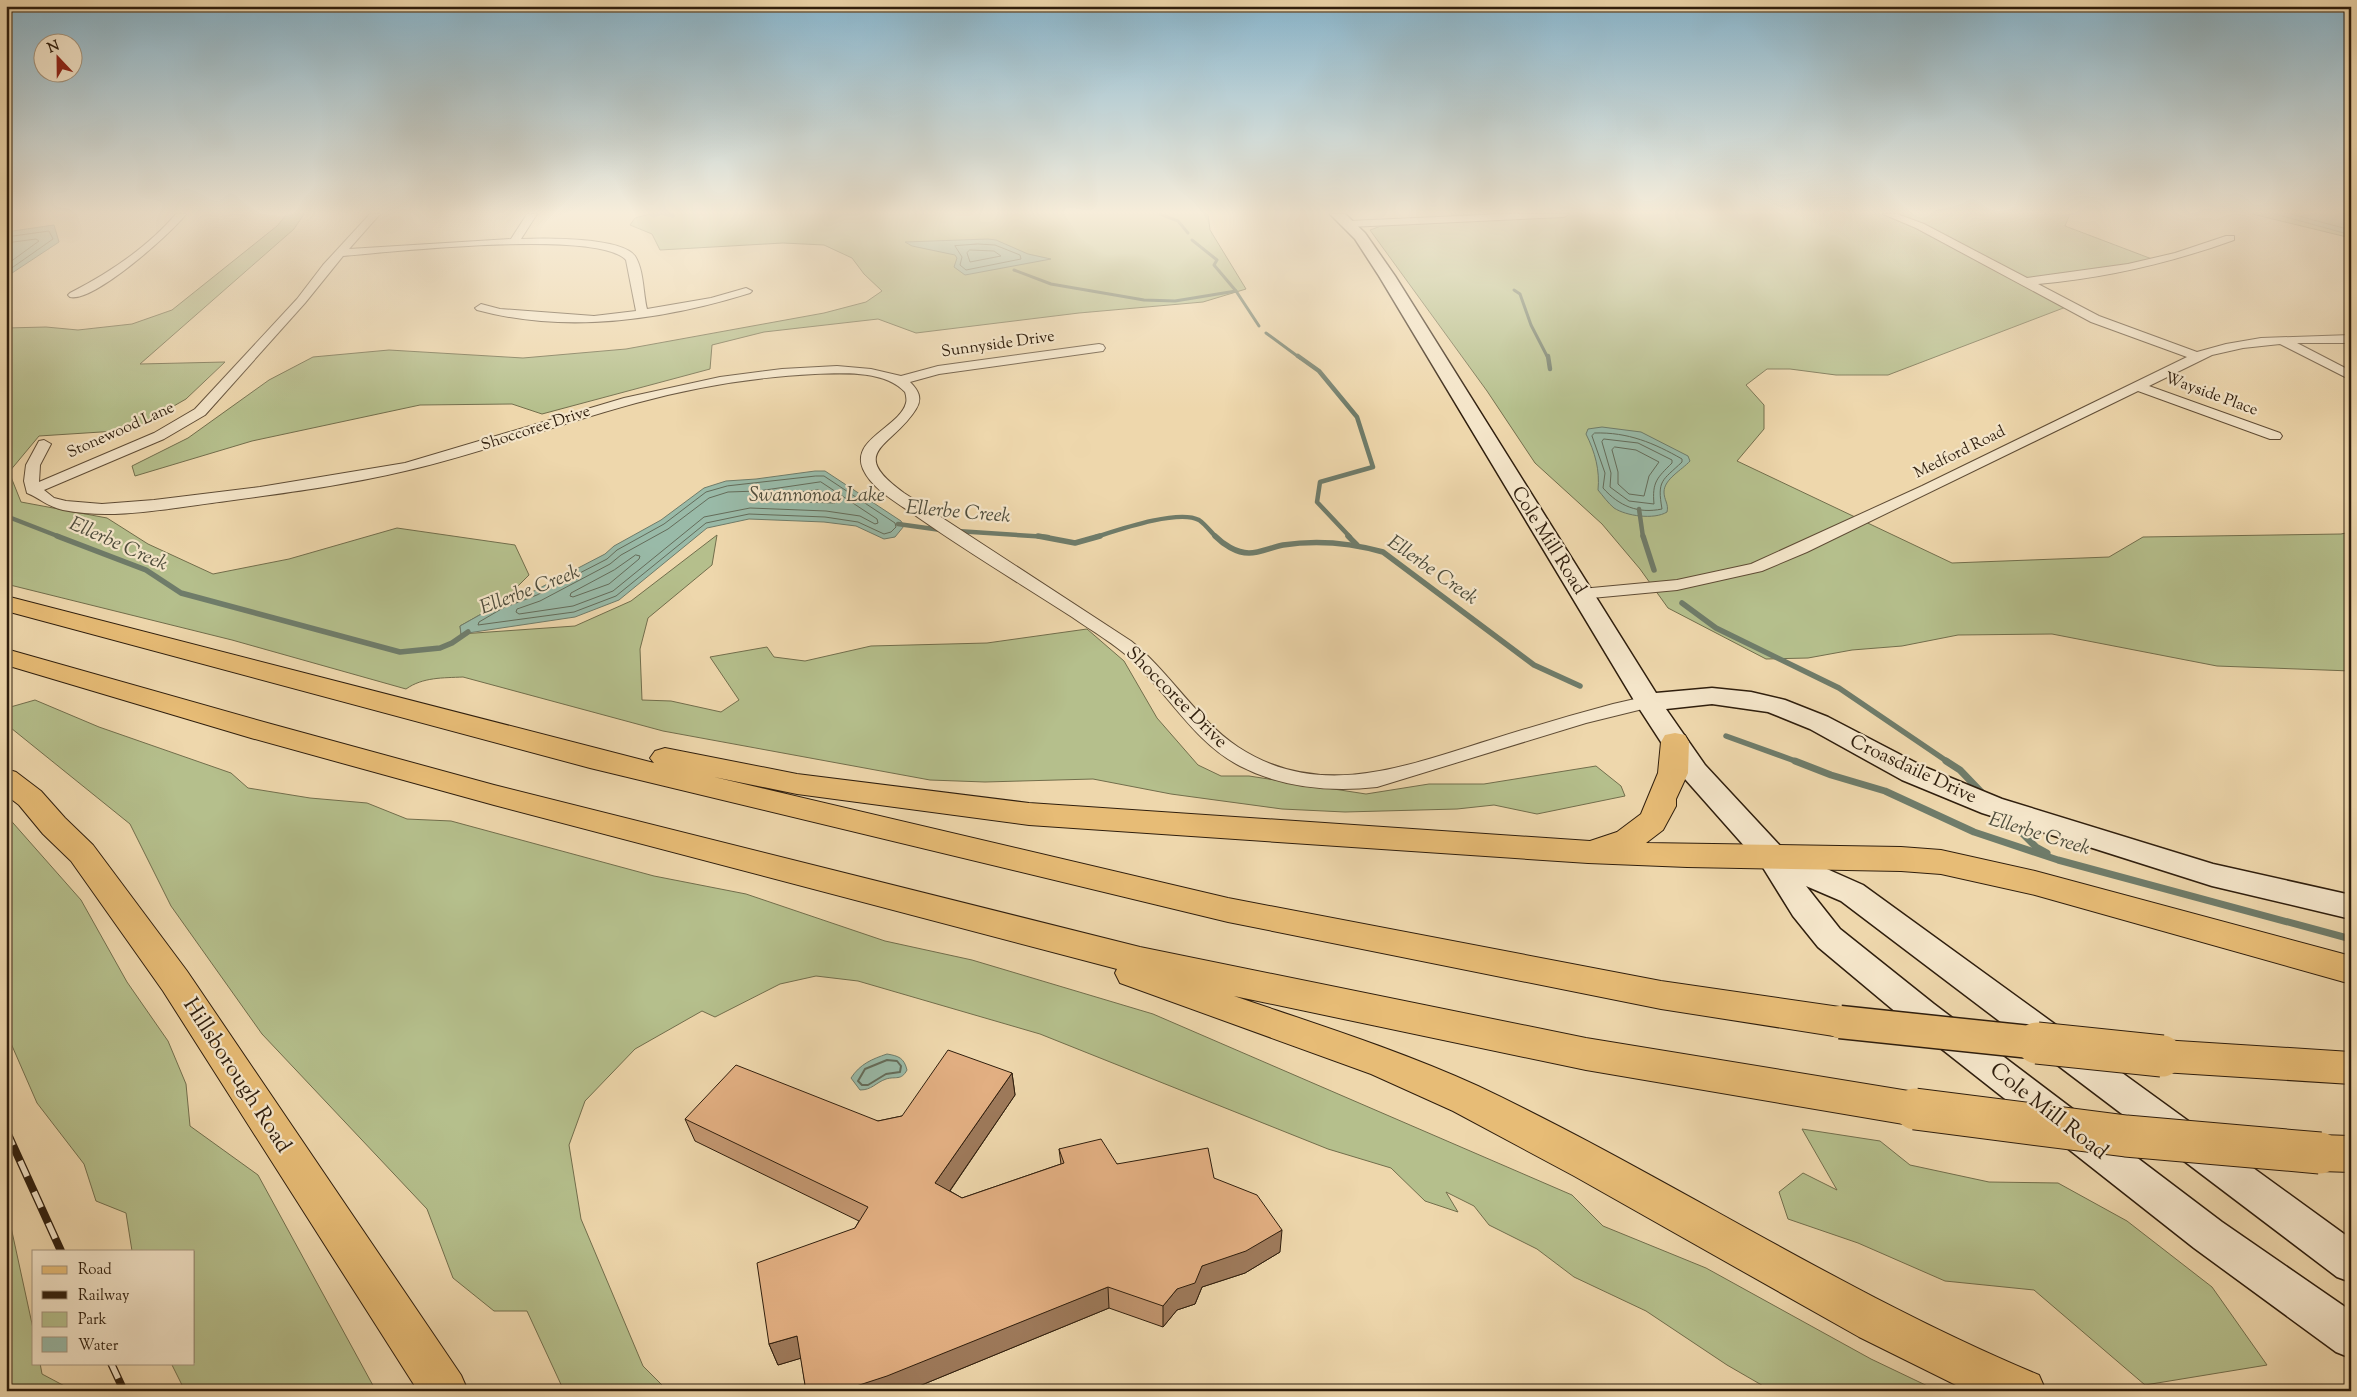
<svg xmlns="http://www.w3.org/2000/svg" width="2357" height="1397" font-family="'Sorts Mill Goudy',serif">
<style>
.green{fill:#b5bf8c;stroke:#726e4c}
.water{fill:#99baa8;stroke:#6f7c6a}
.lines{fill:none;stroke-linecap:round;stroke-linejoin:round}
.shore-far1{stroke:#646c5a;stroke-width:1}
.shore{stroke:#646c5a;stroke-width:2}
.stream-far3{stroke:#6f7c6a;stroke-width:3}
.stream-far2{stroke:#6f7c6a;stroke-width:4.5}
.stream-far1{stroke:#6f7c6a;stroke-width:5.5}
.stream{stroke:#6f7c6a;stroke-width:7}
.street-casing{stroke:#5f4c35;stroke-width:2}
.secondary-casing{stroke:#2f1e0d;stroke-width:3}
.primary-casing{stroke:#2f1e0d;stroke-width:2}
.highway-casing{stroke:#2f1e0d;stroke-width:2}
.street{fill:#f4e5c9;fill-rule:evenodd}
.secondary{fill:#f4e5c9;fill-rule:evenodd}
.primary{fill:#e7bc76;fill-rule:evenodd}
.highway{fill:#e7bc76;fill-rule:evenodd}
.rail-casing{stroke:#2f1e0d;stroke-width:8}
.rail{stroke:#f4e5c9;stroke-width:5.5;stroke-dasharray:17;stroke-linecap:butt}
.highway-bridge-far1-casing{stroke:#2f1e0d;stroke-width:35;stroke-linecap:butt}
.highway-bridge-casing{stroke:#2f1e0d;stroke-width:43;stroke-linecap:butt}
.highway-bridge-far1{stroke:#e7bc76;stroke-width:32}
.highway-bridge{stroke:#e7bc76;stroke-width:41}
.wall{fill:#c29670;stroke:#2f1e0d}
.shaded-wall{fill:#9e7a5b;stroke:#2f1e0d}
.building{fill:#e2af82;stroke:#2f1e0d}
.labels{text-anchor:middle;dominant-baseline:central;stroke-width:4.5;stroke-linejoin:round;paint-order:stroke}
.far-street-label{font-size:16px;fill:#2f1e0d;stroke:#f4e5c9}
.street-label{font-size:19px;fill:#2f1e0d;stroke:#f4e5c9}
.water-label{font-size:20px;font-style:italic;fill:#4f4d3c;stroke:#f4e5c9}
.near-street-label{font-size:22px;fill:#2f1e0d;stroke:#f4e5c9}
</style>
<rect width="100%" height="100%" fill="#eed7ac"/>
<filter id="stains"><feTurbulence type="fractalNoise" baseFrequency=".004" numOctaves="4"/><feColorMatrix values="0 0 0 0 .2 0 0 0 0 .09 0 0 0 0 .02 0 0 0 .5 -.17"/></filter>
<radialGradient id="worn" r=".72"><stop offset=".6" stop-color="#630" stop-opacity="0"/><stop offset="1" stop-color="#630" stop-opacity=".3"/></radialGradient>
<!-- green -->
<g class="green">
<path d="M 287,214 L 304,214 L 294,229 L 140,364 L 225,362 L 186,399 L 132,430 L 39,436 L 9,472 L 21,502 L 107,518 L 148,544 L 213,574 L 289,559 L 397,528 L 515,545 L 529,575 L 501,603 L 460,626 L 461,634 L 575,626 L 631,601 L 717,535 L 712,565 L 648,618 L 640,649 L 642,700 L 671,701 L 721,712 L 739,700 L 710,657 L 767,647 L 774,657 L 805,661 L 871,646 L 987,643 L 1087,629 L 1124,661 L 1157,718 L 1198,765 L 1221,776 L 1249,776 L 1366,794 L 1429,784 L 1484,784 L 1596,766 L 1621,786 L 1625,796 L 1537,814 L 1494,805 L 1457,809 L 1345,812 L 1282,809 L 1171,794 L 1093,779 L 985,782 L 930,780 L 663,731 L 463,677 C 443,678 423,677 406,689 L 232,640 L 6,584 L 6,328 L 46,327 L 78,330 L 132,324 L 172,310 L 277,226 Z"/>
<path d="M 650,214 L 1208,214 L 1210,230 L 1246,289 L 1203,302 L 1079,313 L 916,333 L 878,319 L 764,332 L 712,345 L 710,369 L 542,414 L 512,404 L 420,405 L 252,441 L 135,476 L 132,466 L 188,438 L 269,380 L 313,357 L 389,350 L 523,358 L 626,349 L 824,313 L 866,302 L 882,291 L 864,274 L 852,258 L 824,245 L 783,243 L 660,250 L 652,234 L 630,225 L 635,218 Z"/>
<path d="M 1451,214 L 2070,214 L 2065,226 L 2152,259 L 2108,268 L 2017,280 L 2066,307 L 1888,375 L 1836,375 L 1790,369 L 1767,369 L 1746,385 L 1764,405 L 1764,429 L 1737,461 L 1952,563 L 2109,557 L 2143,537 L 2341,534 L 2351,532 L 2351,671 L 2217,666 L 2052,634 L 1958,635 L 1902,646 L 1852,650 L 1808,658 L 1766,659 L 1668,608 L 1640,569 L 1602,524 L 1535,463 L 1487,391 L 1370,230 L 1381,226 L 1459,222 Z"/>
<path d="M 2252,214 L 2351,214 L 2351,238 Z"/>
<path d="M 35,700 L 99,727 L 231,773 L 248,788 L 310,798 L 367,803 L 407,819 L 451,821 L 654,876 L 746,894 L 885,941 L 972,960 L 1153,1014 L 1572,1195 L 1603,1226 L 1706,1268 L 1871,1359 L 1938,1391 L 1772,1391 L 1727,1365 L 1646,1311 L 1574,1277 L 1537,1249 L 1489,1225 L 1474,1206 L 1446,1192 L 1458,1212 L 1425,1201 L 1391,1168 L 1328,1149 L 1040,1034 L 858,981 L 816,976 L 780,984 L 715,1017 L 702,1011 L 635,1049 L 585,1101 L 569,1145 L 581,1219 L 643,1366 L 668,1391 L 564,1391 L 527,1311 L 494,1311 L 453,1278 L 427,1209 L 262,1034 L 171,906 L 130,824 L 6,724 L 7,708 Z"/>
<path d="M 6,815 L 81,900 L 127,982 L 168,1041 L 186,1084 L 190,1126 L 258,1175 L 376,1391 L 185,1391 L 171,1363 L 194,1363 L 194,1251 L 132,1251 L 126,1213 L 96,1201 L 84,1164 L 37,1103 L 6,1032 Z"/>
<path d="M 1802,1129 L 1880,1141 L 1910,1165 L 1989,1182 L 2058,1183 L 2127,1221 L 2212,1287 L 2267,1365 L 2145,1385 L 2034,1290 L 1945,1281 L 1858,1243 L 1788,1219 L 1779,1192 L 1803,1173 L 1837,1190 Z"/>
<path d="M 6,1204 L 34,1333 L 34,1363 L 40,1363 L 42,1374 L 74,1391 L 6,1391 Z"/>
</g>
<!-- water -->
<g class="water">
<path d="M 2275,214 L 2351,214 L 2351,235 Z"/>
<path d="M 54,225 L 59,242 L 6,277 L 6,232 Z"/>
<path d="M 988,239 L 996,240 L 1028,254 L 1051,259 L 965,275 L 954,267 L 957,258 L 955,255 L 912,246 L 905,242 Z"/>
<path d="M 1602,427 L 1641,432 L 1688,456 L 1690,461 C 1682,470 1664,479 1664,492 C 1664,500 1669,504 1667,512 C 1654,520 1626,516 1614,508 C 1608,503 1603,496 1598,490 C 1600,470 1595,452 1586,434 L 1588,429 Z"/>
<path d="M 815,471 L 825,471 L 901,521 L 904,526 L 895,537 L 884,539 L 856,526 L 824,522 L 749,519 L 707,528 L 619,600 L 575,617 L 461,634 L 460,626 L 501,603 L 534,591 L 605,554 L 614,546 L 661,520 L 704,488 L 726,481 L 756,479 Z"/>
<path d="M 887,1054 C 899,1056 904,1058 907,1070 C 901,1081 896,1076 886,1079 C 875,1083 872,1090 860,1090 L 851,1078 C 860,1064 872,1059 887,1054 Z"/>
</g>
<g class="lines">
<!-- shore-far1 -->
<g class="shore-far1">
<path d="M 2291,214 L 2351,230"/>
<path d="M 6,237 L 49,231 L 53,239 L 6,272"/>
<path d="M 6,243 L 36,239 L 39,241 L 6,265"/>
<path d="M 978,244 L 995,245 L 1020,255 L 1021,259 L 966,270 L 960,265 L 962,257 L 955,246 Z"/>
<path d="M 970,250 L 994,251 L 1001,256 L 970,262 L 967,253 Z"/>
<path d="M 1595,433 C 1628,432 1654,443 1682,459 L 1682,462 C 1662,481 1657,480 1662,509 C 1638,514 1619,506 1603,488 L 1605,473 L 1592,436 Z"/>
<path d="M 1604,439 L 1638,443 L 1672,460 L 1672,463 C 1657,478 1652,482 1654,504 L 1629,501 L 1610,487 L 1611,473 L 1602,442 Z"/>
<path d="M 1615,447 L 1636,450 L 1659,462 L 1649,476 L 1644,496 L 1629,494 L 1618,484 L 1618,472 L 1612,450 Z"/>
<path d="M 816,476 L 824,476 L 895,523 L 896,527 L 891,532 L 884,534 L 858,522 L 825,517 L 749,514 L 706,523 L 616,596 L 574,612 L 478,625 L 479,622 L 503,608 L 537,595 L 607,559 L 617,550 L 664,524 L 706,492 L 727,486 Z"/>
<path d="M 821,482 L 877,519 L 878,523 L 875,524 L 860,516 L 826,511 L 750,508 L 704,517 L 613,591 L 573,606 L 519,614 L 516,612 L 517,609 L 540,601 L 610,564 L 621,555 L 668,529 L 709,498 L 728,492 L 758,491 Z"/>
<path d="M 819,490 L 834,500 L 835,503 L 772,501 L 769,499 L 771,496 Z"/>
<path d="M 636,555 L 640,556 L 639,559 L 609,584 L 573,597 L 570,596 L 571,593 L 614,570 Z"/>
</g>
<!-- shore -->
<path class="shore" d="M 887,1060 L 897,1061 L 901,1066 L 900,1072 L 886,1074 L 868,1085 L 862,1085 L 858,1081 L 865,1069 Z"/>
<!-- stream-far3 -->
<g class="stream-far3">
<path d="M 1160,214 L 1178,221 L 1188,233"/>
<path d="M 1192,240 L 1217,260 L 1214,265 L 1236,291 L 1259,326"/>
<path d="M 1014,270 L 1051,284 L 1144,300 L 1175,301 L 1236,291"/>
<path d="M 1514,290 L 1520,294 L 1531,325 L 1548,358"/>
<path d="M 1266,333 L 1300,358"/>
</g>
<!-- stream-far2 -->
<g class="stream-far2">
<path d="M 1298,356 L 1319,371 L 1357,417 L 1373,467 L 1320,482 L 1317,502 L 1350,537"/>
<path d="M 1548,356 L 1550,369"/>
<path d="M 1639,509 L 1643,537"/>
<path d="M 6,516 L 60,537"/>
<path d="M 898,524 L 941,530"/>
<path d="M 957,531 L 1048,537"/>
<path d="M 1096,537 C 1118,530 1178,509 1199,520 C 1205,524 1211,532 1216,537"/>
</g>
<!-- stream-far1 -->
<g class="stream-far1">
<path d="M 57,536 L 146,570 L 181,593 L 400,652 L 440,648 L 452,643 L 468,632"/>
<path d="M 1038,536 L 1075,543 L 1100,536"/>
<path d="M 1215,536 C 1223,544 1236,553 1249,553 C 1260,553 1272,547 1283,545 C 1316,540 1351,543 1383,552 L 1534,665 L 1580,686"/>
<path d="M 1348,536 L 1357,545"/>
<path d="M 1643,536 L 1654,570"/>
<path d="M 1682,603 L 1716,628 L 1839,688 L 1948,762"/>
<path d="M 1726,736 L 1798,762"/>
</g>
<!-- stream -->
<g class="stream">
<path d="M 1795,761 L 1831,775 L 1885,791 L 1974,832 L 2058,860 L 2351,939"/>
<path d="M 1946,761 L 1960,770 L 1983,794"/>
<path d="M 2007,818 L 2036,847 L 2047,853"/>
</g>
<defs>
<g id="street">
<path d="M 176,214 L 186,214 C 172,233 93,303 70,297 L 68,295 L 70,293 C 109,273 148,247 176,214 Z"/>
<path d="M 370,214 L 380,214 L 349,249 L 511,239 L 527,214 L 537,214 L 521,239 C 544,238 621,237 635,256 C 644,270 643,293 647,309 L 711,298 L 746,288 L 752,291 L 750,293 C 663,320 566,334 477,310 L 475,308 L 481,304 L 500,309 L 594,316 L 636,311 L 626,260 C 597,229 391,252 343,256 L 305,303 L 205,415 L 164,439 L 44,490 L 54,498 L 66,501 L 102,504 L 154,500 L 260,487 L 405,463 L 624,398 L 720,377 L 782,369 L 837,366 L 871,369 L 901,376 L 938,366 L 1099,344 L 1103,345 L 1105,348 L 1103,351 L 939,374 L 910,382 C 918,390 923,398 916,409 C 893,447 845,451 904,493 L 1131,641 C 1170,672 1196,719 1238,747 C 1320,801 1406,766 1490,740 C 1531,727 1572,715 1613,704 L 1648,696 L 1655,698 L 1657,702 L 1655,706 L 1586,723 L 1377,787 C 1331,792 1282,788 1240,766 C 1195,743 1169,695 1133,661 C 1115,644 1092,631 1072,617 C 1021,584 969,553 919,518 C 900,504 873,491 863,469 C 850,439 900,427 906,403 C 907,400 906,395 905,392 C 884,370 843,373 815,374 C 754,377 694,387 636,403 C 558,424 483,453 405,471 C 342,486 277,494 212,503 C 165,509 111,520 63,510 C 46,506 40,498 27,493 L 24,481 L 26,465 L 39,441 L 44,440 L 51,444 L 40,465 L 39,482 L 154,433 L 195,409 L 297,299 L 323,265 Z"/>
<path d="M 1504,214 L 1569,214 L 1564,217 L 1349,227 L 1344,224 L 1349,221 Z"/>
<path d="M 1883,214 L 1897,214 L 1924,224 L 2027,278 L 2128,264 L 2175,253 L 2226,236 L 2234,236 L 2234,240 C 2170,263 2105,278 2038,284 L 2099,316 L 2197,352 L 2226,344 L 2261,338 L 2351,335 L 2351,343 L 2297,343 L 2351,371 L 2351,380 L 2280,344 L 2243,348 L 2212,355 L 2149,386 L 2280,433 L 2282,436 L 2280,439 L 2270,439 L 2138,391 L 1807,552 L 1762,571 L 1677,590 L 1581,599 L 1575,598 L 1573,594 L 1575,590 L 1581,589 L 1677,580 L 1751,564 L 1922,486 L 2187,357 L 2091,322 L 1916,228 Z"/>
</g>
<path id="secondary" d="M 1330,214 L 1345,214 L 1365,233 L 1395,276 L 1656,693 L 1712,688 L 1751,692 L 1785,700 L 1828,717 L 1922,766 L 2002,799 L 2213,864 L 2351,895 L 2351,919 L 2212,886 L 1982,813 L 1902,780 L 1810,729 L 1768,712 L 1712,704 L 1666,709 L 1705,765 L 1784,850 L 1863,885 L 2351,1239 L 2351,1282 L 2337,1277 L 1841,901 L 1806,886 L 1840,929 L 1934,1004 L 2222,1222 L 2351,1311 L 2351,1358 L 2336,1352 L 2194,1248 L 1910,1024 L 1818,947 L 1793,916 L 1762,866 L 1685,779 L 1635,702 L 1379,276 L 1355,239 Z"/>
<path id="primary" d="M 6,769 L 16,772 L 41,791 L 65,818 L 93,845 L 187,971 L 461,1375 L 468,1391 L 418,1391 L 163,991 L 71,861 L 43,834 L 19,805 L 6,795 Z"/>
<g id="highway">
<path d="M 6,596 L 654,763 L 650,758 L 655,751 L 665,748 L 797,774 L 1029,803 L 1590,841 L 1617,832 L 1641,814 L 1658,773 L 1661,742 L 1665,735 L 1675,733 L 1685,735 L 1689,742 L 1688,773 L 1676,799 L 1676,806 L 1663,830 L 1646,843 L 1901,847 L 1941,850 L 2035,871 L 2351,956 L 2351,984 L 2035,895 L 1941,874 L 1901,871 L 1687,867 L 1588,863 L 1029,825 L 797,794 L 714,777 L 1228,898 L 1661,981 L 1840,1007 L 1853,1012 L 1858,1022 L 1853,1032 L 1840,1037 L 1661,1009 L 1228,922 L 590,768 L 6,611 Z"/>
<path d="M 6,649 L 271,724 L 494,785 L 1140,947 L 1586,1038 L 1915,1092 L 1929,1097 L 1934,1109 L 1929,1121 L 1915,1126 L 1586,1070 L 1234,996 C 1316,1024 1399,1050 1478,1086 C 1668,1176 1844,1294 2039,1375 L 2046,1391 L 1968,1391 L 1859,1337 L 1574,1176 L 1453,1111 L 1371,1074 L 1120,983 L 1115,973 L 1117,969 L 494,805 L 251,738 L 6,665 Z"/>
<path d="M 2162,1040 L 2351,1052 L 2351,1084 L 2162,1072 L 2149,1067 L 2144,1056 L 2149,1045 Z"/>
<path d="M 2320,1135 L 2351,1136 L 2351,1172 L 2320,1171 L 2306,1166 L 2300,1153 L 2306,1140 Z"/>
</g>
</defs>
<!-- street casing -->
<use href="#street" class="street-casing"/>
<!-- secondary casing -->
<use href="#secondary" class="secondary-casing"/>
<!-- primary casing -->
<use href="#primary" class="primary-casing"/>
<!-- highway casing -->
<use href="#highway" class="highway-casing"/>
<!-- street -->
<use href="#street" class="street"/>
<!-- secondary -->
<use href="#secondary" class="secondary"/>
<!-- primary -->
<use href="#primary" class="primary"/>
<!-- highway -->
<use href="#highway" class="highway"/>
<defs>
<g id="rail">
<path d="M 6,1130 L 61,1251"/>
<path d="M 111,1363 L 124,1391"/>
</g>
</defs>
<!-- rail casing -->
<use href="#rail" class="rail-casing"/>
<!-- rail -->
<use href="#rail" class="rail"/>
<defs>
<path id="highway-bridge-far1" d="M 1840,1022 L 2049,1044"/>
<g id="highway-bridge">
<path d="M 2037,1043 L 2162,1056"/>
<path d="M 1915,1109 L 2126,1136 L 2320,1153"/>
</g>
</defs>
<!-- highway-bridge-far1 casing -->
<use href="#highway-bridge-far1" class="highway-bridge-far1-casing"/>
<!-- highway-bridge casing -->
<use href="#highway-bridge" class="highway-bridge-casing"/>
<!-- highway-bridge-far1 -->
<use href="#highway-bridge-far1" class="highway-bridge-far1"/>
<!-- highway-bridge -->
<use href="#highway-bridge" class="highway-bridge"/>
</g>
<!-- wall -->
<path class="wall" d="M 1012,1073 L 1015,1095 L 950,1191 L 962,1198 L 1061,1164 L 1059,1149 L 1117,1164 L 1214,1178 L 1280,1252 L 1245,1273 L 1202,1287 L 1195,1304 L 1177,1310 L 1163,1327 L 1109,1308 L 907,1391 L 806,1391 L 801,1358 L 778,1365 L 769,1344 L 855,1228 L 859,1221 L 695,1141 L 685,1119 L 878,1121 L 902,1116 Z"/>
<!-- shaded-wall -->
<g class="shaded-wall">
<path d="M 1012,1073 L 1015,1095 L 940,1205 L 935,1183 Z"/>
<path d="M 1282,1230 L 1280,1252 L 1245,1273 L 1202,1287 L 1195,1304 L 1177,1310 L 1163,1327 L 1163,1306 L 1177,1289 L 1202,1266 Z"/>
<path d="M 1108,1287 L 1109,1308 L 907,1391 L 841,1391 Z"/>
<path d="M 797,1336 L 805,1357 L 778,1365 L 769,1344 Z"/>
</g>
<!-- building -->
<path class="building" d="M 948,1050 L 1012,1073 L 935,1183 L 962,1198 L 1064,1163 L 1059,1149 L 1101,1139 L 1117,1164 L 1208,1148 L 1214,1178 L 1257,1195 L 1282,1230 L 1246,1251 L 1202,1266 L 1195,1283 L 1177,1289 L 1163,1306 L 1108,1287 L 887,1376 L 841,1391 L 806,1391 L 797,1336 L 769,1344 L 757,1263 L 855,1228 L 868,1207 L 685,1119 L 736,1065 L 878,1121 L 902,1116 Z"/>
<!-- sky -->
<linearGradient id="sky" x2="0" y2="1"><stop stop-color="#88b6ce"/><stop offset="0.52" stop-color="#f7edda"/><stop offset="1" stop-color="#f7edda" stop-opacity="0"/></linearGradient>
<rect width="2357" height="409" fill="url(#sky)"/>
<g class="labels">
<!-- far-street labels -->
<g class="far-street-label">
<text transform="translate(998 345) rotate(-8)">Sunnyside Drive</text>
<text transform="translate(2211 395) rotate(20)">Wayside Place</text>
<text transform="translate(536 429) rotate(-18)">Shoccoree Drive</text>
<text transform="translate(121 431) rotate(-24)">Stonewood Lane</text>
<text transform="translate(1960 453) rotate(-26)">Medford Road</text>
</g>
<!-- street labels -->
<g class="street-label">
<text transform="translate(1548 541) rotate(58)">Cole Mill Road</text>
<text transform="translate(1176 698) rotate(45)">Shoccoree Drive</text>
<text transform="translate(1913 770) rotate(25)">Croasdaile Drive</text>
</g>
<!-- water labels -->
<g class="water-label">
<text x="817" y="496">Swannonoa Lake</text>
<text transform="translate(958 513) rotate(5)">Ellerbe Creek</text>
<text transform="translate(118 545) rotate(24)">Ellerbe Creek</text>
<text transform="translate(1432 571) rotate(35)">Ellerbe Creek</text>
<text transform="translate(530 591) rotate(-21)">Ellerbe Creek</text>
<text transform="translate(2039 835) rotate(17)">Ellerbe Creek</text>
</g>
<!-- near-street labels -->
<g class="near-street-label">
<text transform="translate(236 1076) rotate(57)">Hillsborough Road</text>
<text transform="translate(2048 1112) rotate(38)">Cole Mill Road</text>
</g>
</g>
<!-- margin -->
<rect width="2357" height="1397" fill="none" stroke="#eed7ac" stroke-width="25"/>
<rect x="8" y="8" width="2342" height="1382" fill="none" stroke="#2f1e0d" stroke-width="2.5"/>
<rect x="12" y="12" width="2332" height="1372" fill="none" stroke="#2f1e0d"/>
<!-- legend -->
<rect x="32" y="1250" width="162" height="115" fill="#f4e5c9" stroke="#a5957e"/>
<rect x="42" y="1266" width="25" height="8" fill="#e7bc76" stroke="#a5957e"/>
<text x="78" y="1274" font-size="15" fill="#2f1e0d">Road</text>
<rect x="42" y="1291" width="25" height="8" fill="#2f1e0d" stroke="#a5957e"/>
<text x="78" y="1300" font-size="15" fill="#2f1e0d">Railway</text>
<rect x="42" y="1312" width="25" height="15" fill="#b5bf8c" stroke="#a5957e"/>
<text x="78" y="1324" font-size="15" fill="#2f1e0d">Park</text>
<rect x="42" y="1337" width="25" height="15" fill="#99baa8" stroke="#a5957e"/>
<text x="78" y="1350" font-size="15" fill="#2f1e0d">Water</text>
<!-- north arrow -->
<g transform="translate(58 58) rotate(338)"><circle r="24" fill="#f4e5c9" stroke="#a5957e"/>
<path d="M0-4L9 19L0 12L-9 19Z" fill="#8f2418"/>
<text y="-8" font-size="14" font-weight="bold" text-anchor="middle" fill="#2f1e0d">N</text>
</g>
<rect width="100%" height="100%" filter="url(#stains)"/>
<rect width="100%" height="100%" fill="url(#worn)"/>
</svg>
